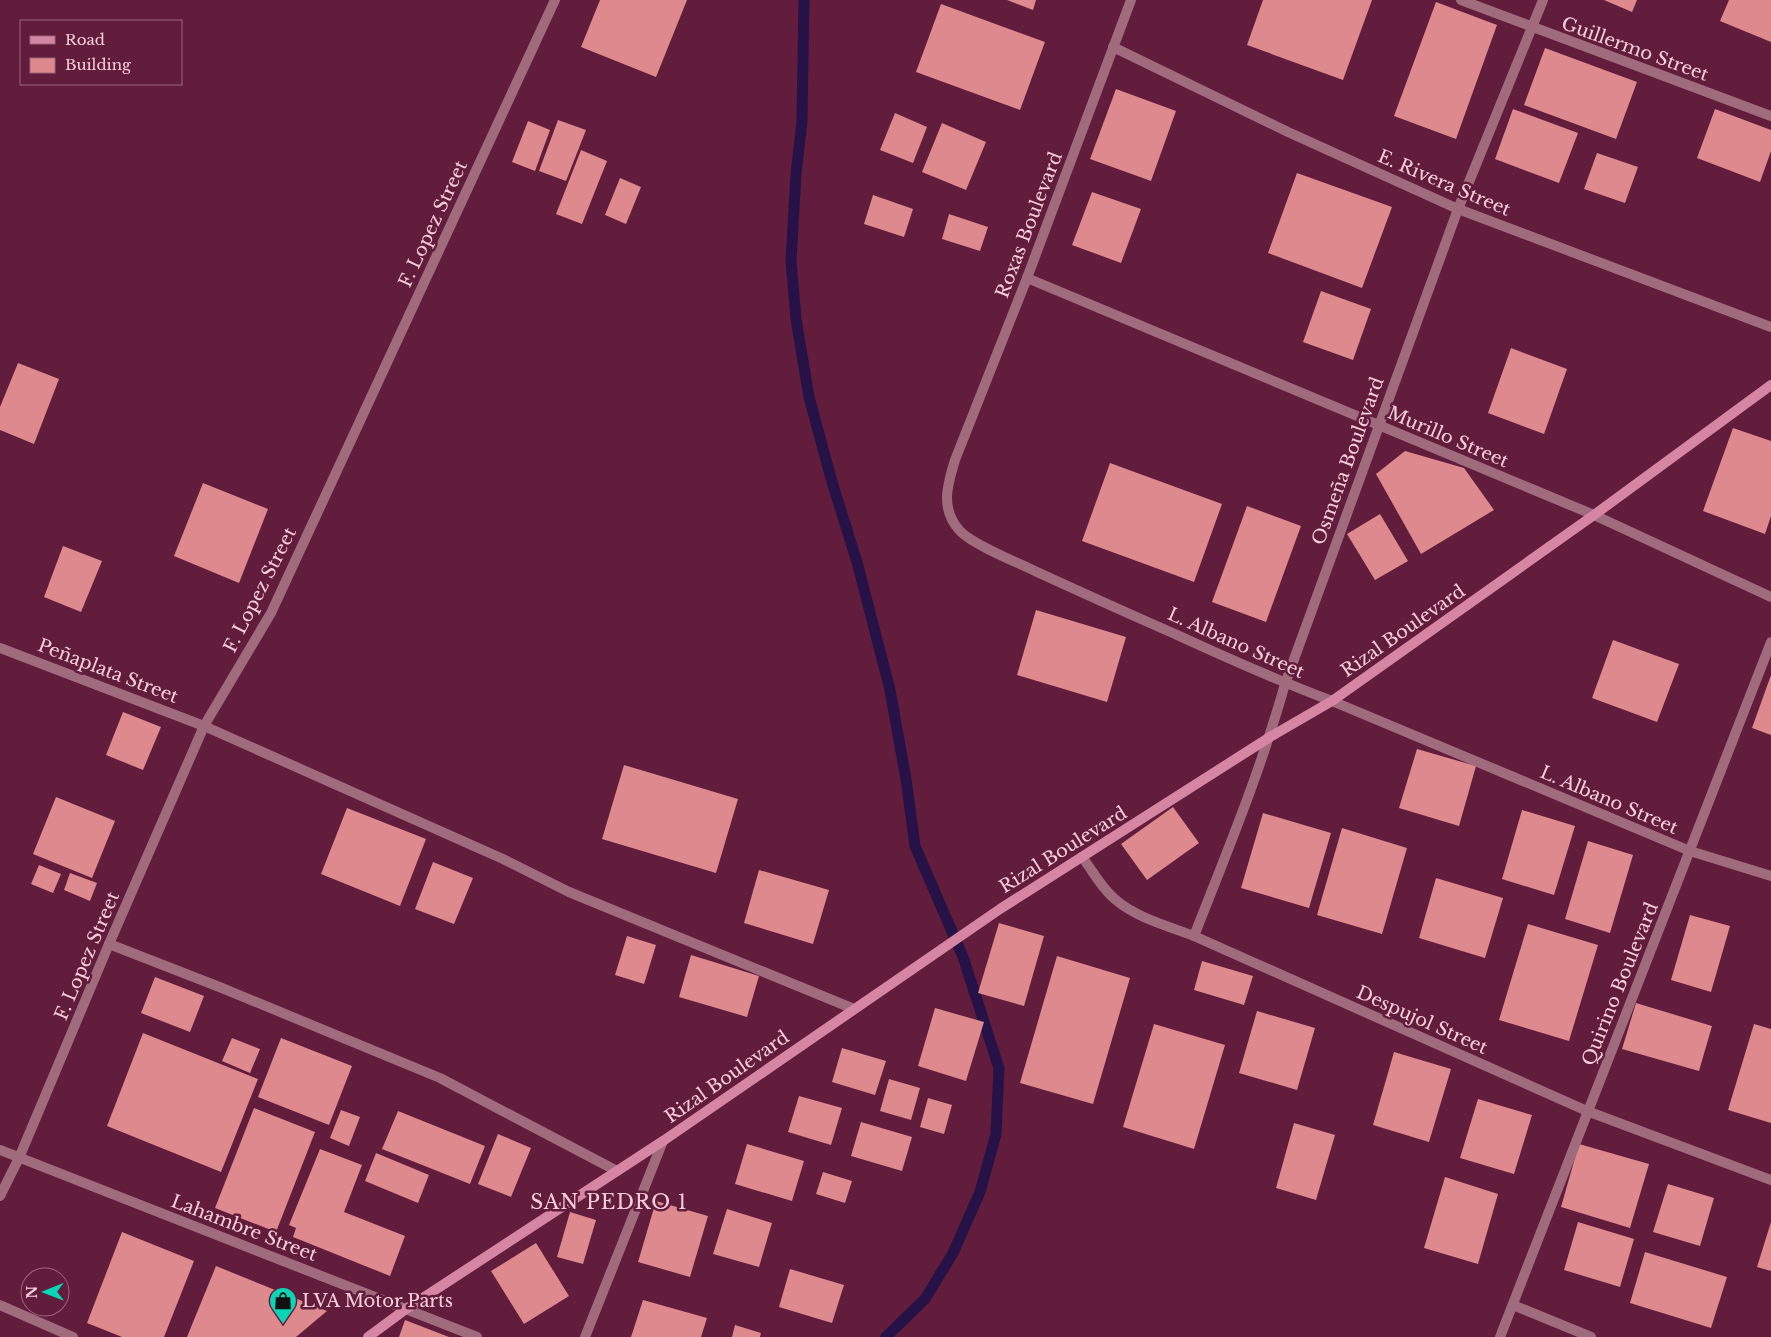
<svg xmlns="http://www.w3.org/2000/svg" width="1771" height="1337" font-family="'Libre Baskerville',serif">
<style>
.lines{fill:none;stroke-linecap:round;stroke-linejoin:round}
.stream{stroke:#271248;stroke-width:11}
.building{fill:#dd898d}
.minor{stroke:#9f6b7d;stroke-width:10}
.tertiary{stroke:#9f6b7d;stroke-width:10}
.secondary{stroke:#d685a3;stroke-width:10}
.labels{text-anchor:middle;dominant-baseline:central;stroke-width:5;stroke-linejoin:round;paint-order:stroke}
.street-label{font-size:18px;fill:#facfdd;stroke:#611d3b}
.poi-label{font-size:18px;fill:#facfdd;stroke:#611d3b;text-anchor:start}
.quarter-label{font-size:20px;letter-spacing:1px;fill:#facfdd;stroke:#611d3b}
</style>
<rect width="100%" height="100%" fill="#611d3b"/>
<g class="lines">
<!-- stream -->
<path class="stream" d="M 804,0 L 802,121 L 796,174 L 791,261 L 796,319 L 809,397 L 832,482 L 857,562 L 890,690 L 906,779 L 915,846 L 963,957 L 999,1068 L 996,1134 L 980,1192 L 953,1253 L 925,1299 L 886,1337"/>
</g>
<!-- building -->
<g class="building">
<path d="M 600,0 L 687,0 L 656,77 L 581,47 Z"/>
<path d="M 1007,0 L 1036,0 L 1033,10 Z"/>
<path d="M 1263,0 L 1372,0 L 1343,80 L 1247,45 Z"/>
<path d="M 1604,0 L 1637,0 L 1632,12 Z"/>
<path d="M 1729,0 L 1771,0 L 1771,42 L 1720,21 Z"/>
<path d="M 1436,2 L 1497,25 L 1456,139 L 1394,116 Z"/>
<path d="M 941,4 L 1045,42 L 1020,110 L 916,72 Z"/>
<path d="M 1545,48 L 1637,82 L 1616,139 L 1524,105 Z"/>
<path d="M 1116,89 L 1176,111 L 1151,181 L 1090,159 Z"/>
<path d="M 1513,109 L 1578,133 L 1559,183 L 1495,159 Z"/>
<path d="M 1715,109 L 1771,130 L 1771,151 L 1760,182 L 1697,158 Z"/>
<path d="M 895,113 L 927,127 L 913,163 L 880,150 Z"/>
<path d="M 558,120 L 586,130 L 566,181 L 539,171 Z"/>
<path d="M 528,121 L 550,130 L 535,171 L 512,162 Z"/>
<path d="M 942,123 L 986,142 L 966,190 L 922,172 Z"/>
<path d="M 581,150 L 607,161 L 582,224 L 556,214 Z"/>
<path d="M 1597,153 L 1638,167 L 1625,203 L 1584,189 Z"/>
<path d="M 1297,173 L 1392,207 L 1362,288 L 1268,253 Z"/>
<path d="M 620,178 L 641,187 L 626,224 L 605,215 Z"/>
<path d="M 1092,192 L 1141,209 L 1121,263 L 1072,245 Z"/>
<path d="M 873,195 L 913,209 L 904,237 L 864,224 Z"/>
<path d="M 949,214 L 988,227 L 980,251 L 942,239 Z"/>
<path d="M 1321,291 L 1371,309 L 1353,360 L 1303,342 Z"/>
<path d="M 1511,348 L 1567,369 L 1544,434 L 1488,413 Z"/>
<path d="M 18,363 L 59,379 L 34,444 L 0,430 L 0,407 Z"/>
<path d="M 1733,428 L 1771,441 L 1771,516 L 1765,534 L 1703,511 Z"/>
<path d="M 1405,451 L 1464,468 L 1494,510 L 1421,554 L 1376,474 Z"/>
<path d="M 1110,463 L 1222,504 L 1194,582 L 1082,541 Z"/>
<path d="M 203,483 L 268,509 L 239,583 L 174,556 Z"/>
<path d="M 1247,506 L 1301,526 L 1266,622 L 1212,602 Z"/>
<path d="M 1380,514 L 1408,561 L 1375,580 L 1347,534 Z"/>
<path d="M 63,546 L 102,561 L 81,612 L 44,597 Z"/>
<path d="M 1036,610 L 1126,637 L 1107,702 L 1017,675 Z"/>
<path d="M 1613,640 L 1679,664 L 1657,722 L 1592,698 Z"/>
<path d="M 1771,675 L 1771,735 L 1752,728 Z"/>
<path d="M 123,712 L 161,727 L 143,770 L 106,755 Z"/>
<path d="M 1417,749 L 1476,766 L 1459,826 L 1399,808 Z"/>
<path d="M 624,765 L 738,799 L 716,873 L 602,839 Z"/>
<path d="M 56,797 L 115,821 L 92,878 L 33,854 Z"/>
<path d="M 1173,807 L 1199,843 L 1147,880 L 1121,844 Z"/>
<path d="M 347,808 L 426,839 L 400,906 L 321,874 Z"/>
<path d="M 1522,810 L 1575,826 L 1554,895 L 1502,879 Z"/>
<path d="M 1263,813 L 1331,833 L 1309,908 L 1241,888 Z"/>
<path d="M 1342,828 L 1407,848 L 1382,934 L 1317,915 Z"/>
<path d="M 1588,841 L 1633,855 L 1610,933 L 1565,919 Z"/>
<path d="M 433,862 L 473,878 L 454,924 L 415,909 Z"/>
<path d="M 39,865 L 61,874 L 53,893 L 31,884 Z"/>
<path d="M 759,870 L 829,890 L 813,944 L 744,923 Z"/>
<path d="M 70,873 L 97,883 L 90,901 L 64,890 Z"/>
<path d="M 1436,878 L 1503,898 L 1485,958 L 1419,938 Z"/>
<path d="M 1690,915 L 1730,926 L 1711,992 L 1671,980 Z"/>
<path d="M 999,923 L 1044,936 L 1024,1006 L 978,993 Z"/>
<path d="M 1528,924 L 1598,945 L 1569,1041 L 1499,1020 Z"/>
<path d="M 627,936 L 656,945 L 644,984 L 615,975 Z"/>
<path d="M 691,955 L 759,976 L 747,1017 L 679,997 Z"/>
<path d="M 1057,956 L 1130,978 L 1093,1104 L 1020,1083 Z"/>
<path d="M 1202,961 L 1253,976 L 1244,1005 L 1194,990 Z"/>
<path d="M 155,977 L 204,996 L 190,1032 L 141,1013 Z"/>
<path d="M 1636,1003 L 1712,1026 L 1699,1071 L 1622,1049 Z"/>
<path d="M 935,1008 L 984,1022 L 966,1081 L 918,1066 Z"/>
<path d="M 1257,1011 L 1315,1028 L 1297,1090 L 1239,1073 Z"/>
<path d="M 1154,1024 L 1225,1045 L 1194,1149 L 1123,1127 Z"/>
<path d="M 1754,1024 L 1771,1029 L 1771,1123 L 1728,1110 Z"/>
<path d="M 143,1033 L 258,1079 L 221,1172 L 107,1126 Z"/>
<path d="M 232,1038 L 260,1049 L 250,1073 L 222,1061 Z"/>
<path d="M 281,1038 L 352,1066 L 329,1125 L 258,1097 Z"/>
<path d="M 842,1048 L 886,1061 L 875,1095 L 832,1082 Z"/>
<path d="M 1394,1052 L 1451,1069 L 1429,1142 L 1373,1125 Z"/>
<path d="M 889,1079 L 920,1088 L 911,1120 L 880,1111 Z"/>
<path d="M 799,1096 L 842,1108 L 831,1145 L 788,1132 Z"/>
<path d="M 928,1098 L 952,1105 L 944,1134 L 920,1127 Z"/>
<path d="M 1478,1099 L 1532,1115 L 1514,1174 L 1460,1158 Z"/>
<path d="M 254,1108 L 315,1132 L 276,1232 L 215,1208 Z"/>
<path d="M 341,1110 L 360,1117 L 349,1146 L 330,1138 Z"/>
<path d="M 398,1111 L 485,1146 L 470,1184 L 382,1149 Z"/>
<path d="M 861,1122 L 912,1137 L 902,1171 L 851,1156 Z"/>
<path d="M 1294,1123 L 1335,1135 L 1316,1200 L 1276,1188 Z"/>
<path d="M 498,1134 L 531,1148 L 511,1197 L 478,1184 Z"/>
<path d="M 747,1144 L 804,1161 L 792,1201 L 735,1184 Z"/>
<path d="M 1579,1144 L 1649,1164 L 1630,1228 L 1561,1207 Z"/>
<path d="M 320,1149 L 362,1165 L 344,1212 L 405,1236 L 390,1276 L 293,1237 L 296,1228 L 289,1225 Z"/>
<path d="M 376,1153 L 429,1175 L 418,1203 L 365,1181 Z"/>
<path d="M 823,1172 L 852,1181 L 845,1203 L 816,1194 Z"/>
<path d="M 1445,1177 L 1498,1194 L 1478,1264 L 1424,1248 Z"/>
<path d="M 1668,1184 L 1714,1198 L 1700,1246 L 1653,1232 Z"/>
<path d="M 656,1201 L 708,1216 L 690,1277 L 638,1262 Z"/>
<path d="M 727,1209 L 772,1223 L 759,1267 L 713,1254 Z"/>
<path d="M 570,1212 L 596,1220 L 583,1264 L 557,1257 Z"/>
<path d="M 1578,1222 L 1634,1239 L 1620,1287 L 1564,1270 Z"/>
<path d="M 1771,1222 L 1771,1271 L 1757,1267 Z"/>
<path d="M 122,1232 L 194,1261 L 164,1337 L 122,1337 L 87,1323 Z"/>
<path d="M 536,1243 L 569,1296 L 524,1324 L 491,1271 Z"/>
<path d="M 1645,1252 L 1727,1277 L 1711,1328 L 1630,1303 Z"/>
<path d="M 216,1266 L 327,1311 L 296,1337 L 187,1337 Z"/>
<path d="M 790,1269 L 844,1285 L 832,1323 L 779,1307 Z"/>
<path d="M 643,1300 L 707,1318 L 701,1337 L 631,1337 Z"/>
<path d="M 405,1320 L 449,1337 L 399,1337 Z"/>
<path d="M 735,1325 L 761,1333 L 760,1337 L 732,1337 Z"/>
</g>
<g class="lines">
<!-- minor -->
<g class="minor">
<path d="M 1131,0 L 1027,278 L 955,460 C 947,486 940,509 960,531 C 973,545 1019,563 1037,572 C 1083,593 1129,614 1175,634 C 1227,658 1279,681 1332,701 L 1690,851 L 1771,876"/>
<path d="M 1113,47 L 1288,132 L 1458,209 L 1771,327"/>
<path d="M 1027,278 L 1594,515 L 1771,597"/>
<path d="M 0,648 L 204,726 L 503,859 L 569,892 L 854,1009"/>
<path d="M 1082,857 C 1093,871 1102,889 1116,900 C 1137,918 1168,926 1194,936 L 1587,1111 L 1771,1180"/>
<path d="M 1194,936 C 1227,852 1261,770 1285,684 L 1458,209 L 1543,0"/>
<path d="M 109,944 L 222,988 L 440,1078 L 617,1171"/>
<path d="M 0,1150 L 477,1337"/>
<path d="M 0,1196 L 19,1158 L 109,944 L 204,726 L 271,613 L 555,0"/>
<path d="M 0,1305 L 73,1337"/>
<path d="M 1513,1305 L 1591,1337"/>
<path d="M 585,1337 L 663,1141"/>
<path d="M 1500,1337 L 1771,642"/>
</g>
<!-- tertiary -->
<path class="tertiary" d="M 1461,0 L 1771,116"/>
<!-- secondary -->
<path class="secondary" d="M 368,1337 L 406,1309 L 663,1141 L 1000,909 L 1270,737 L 1332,701 L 1594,515 L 1771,385"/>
</g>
<!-- icons -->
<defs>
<symbol id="shop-pin" viewBox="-11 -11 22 30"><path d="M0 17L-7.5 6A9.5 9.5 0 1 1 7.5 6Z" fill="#0ad5b5" stroke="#611d3b"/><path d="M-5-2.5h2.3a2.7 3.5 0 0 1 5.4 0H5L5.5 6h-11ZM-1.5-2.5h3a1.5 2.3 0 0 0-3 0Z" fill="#111"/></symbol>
</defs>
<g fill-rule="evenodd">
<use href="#shop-pin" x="267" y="1285" width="32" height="43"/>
</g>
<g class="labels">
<!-- street labels -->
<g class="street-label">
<text transform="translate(1635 49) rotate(20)">Guillermo Street</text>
<text transform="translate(1444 183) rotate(23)">E. Rivera Street</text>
<text transform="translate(433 224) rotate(-65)">F. Lopez Street</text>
<text transform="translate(1029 225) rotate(-69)">Roxas Boulevard</text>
<text transform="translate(1448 437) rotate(23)">Murillo Street</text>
<text transform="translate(1348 461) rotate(-70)">Osmeña Boulevard</text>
<text transform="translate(260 590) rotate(-63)">F. Lopez Street</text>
<text transform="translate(1403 631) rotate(-35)">Rizal Boulevard</text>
<text transform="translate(1236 643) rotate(24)">L. Albano Street</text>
<text transform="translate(108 671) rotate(21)">Peñaplata Street</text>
<text transform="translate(1609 800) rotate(23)">L. Albano Street</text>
<text transform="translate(1063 850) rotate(-32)">Rizal Boulevard</text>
<text transform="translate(87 956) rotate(-67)">F. Lopez Street</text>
<text transform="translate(1620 984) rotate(-68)">Quirino Boulevard</text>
<text transform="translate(1422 1020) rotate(24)">Despujol Street</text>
<text transform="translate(727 1077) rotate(-35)">Rizal Boulevard</text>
<text transform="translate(244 1228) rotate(21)">Lahambre Street</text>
</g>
<!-- poi labels -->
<g class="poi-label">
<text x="302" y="1301">LVA Motor Parts</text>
</g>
<!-- quarter labels -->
<g class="quarter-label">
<text x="609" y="1202">SAN PEDRO 1</text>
</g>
</g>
<!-- legend -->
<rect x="20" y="20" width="162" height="65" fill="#611d3b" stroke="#9e647c"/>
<rect x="30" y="36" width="25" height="8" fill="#d685a3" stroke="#9e647c"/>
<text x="65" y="45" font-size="15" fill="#facfdd">Road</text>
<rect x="30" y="58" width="25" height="15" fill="#dd898d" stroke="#9e647c"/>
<text x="65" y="70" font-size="15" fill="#facfdd">Building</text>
<!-- north arrow -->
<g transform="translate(45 1292) rotate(269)"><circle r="24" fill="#611d3b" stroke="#9e647c"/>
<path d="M0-4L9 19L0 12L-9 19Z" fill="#0ad5b5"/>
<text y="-8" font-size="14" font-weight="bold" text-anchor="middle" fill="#facfdd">N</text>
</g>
</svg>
